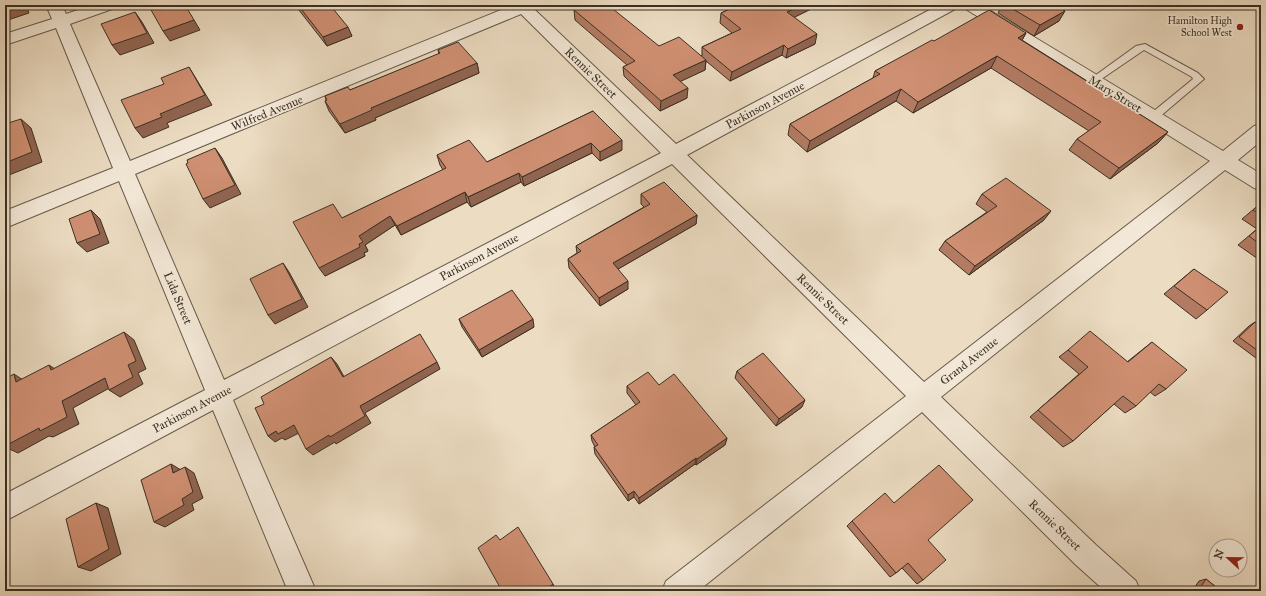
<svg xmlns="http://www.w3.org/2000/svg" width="1266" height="596" font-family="'IM FELL Great Primer',serif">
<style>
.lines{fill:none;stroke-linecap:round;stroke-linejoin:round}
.service-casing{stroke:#675b4b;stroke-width:2}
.minor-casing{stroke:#675b4b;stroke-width:2}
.service{fill:#f3e8d7;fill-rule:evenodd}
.minor{fill:#f3e8d7;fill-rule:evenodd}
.wall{fill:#b27b62;stroke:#3b3023}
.shaded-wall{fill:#916450;stroke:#3b3023}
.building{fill:#cf8f72;stroke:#3b3023}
.poi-dot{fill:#8f2418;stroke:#f3e8d7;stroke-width:1.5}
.labels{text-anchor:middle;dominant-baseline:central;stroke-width:3.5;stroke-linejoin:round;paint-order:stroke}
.far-poi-label{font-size:10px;fill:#3b3023;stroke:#f3e8d7;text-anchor:end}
.street-label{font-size:12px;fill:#3b3023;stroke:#f3e8d7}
</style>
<rect width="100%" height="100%" fill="#ecdcc2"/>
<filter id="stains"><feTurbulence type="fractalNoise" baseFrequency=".005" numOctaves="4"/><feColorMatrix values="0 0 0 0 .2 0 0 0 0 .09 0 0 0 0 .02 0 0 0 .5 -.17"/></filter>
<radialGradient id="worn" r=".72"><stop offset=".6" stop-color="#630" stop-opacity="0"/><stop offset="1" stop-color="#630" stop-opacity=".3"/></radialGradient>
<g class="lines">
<defs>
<path id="service" d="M 1145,44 L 1198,73 L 1204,79 L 1157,119 L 1149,119 L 1148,117 L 1149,115 L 1193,79 L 1192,77 L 1144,50 L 1097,82 L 1094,83 L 1089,80 L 1136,46 Z"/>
<path id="minor" d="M 46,5 L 62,5 L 66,14 L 93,5 L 117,5 L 115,8 L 70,24 L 130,161 L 513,5 L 538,5 L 534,9 L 676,144 L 939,5 L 959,5 L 957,8 L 687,155 L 924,382 L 1210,161 L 964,8 L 962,5 L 981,5 L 1223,151 L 1254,126 L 1261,124 L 1261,141 L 1238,160 L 1261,174 L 1261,190 L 1254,188 L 1225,170 L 941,397 L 1096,545 L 1136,581 L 1140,591 L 1105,591 L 1076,565 L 922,412 L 698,591 L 662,591 L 666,581 L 906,396 L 672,164 L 233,400 L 316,591 L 288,591 L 213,410 L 5,521 L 5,494 L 205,390 L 119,181 L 5,228 L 5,211 L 113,168 L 56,28 L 5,45 L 5,34 L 52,19 ZM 521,14 L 661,153 L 224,380 L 135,174 Z"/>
</defs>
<!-- service casing -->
<use href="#service" class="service-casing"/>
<!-- minor casing -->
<use href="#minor" class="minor-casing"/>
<!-- service -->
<use href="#service" class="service"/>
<!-- minor -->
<use href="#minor" class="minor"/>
</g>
<!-- wall -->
<g class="wall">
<path d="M 295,5 L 330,5 L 352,36 L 327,46 Z"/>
<path d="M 732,5 L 811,9 L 794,17 L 815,44 L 786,58 L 782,55 L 730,81 L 706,61 L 705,70 L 680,81 L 687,98 L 660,111 L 624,76 L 623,67 L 627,65 L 575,20 L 574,10 L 659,46 L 702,56 L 702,47 L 732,33 L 720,23 L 721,13 L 732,8 Z"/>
<path d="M 1002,5 L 1055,5 L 1059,21 L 1034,36 L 998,13 Z"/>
<path d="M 1026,33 L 1022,40 L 1168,132 L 1158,143 L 1110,179 L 1069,150 L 1077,139 L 1089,131 L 991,68 L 913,113 L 896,101 L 807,152 L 788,135 L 790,124 L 873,78 L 875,71 L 934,41 Z"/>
<path d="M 438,50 L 477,63 L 479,73 L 375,118 L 376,120 L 345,133 L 329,111 L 325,101 L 326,100 L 325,96 L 350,90 L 439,54 Z"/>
<path d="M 593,111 L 622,150 L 600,161 L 592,153 L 524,186 L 521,182 L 471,207 L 467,202 L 401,235 L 395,225 L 365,245 L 368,251 L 364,253 L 365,256 L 325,276 L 342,218 L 443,170 L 440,165 L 437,155 L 487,162 Z"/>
<path d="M 641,194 L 697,215 L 696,224 L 618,269 L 628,289 L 600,306 L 569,268 L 568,259 L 577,253 L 576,246 L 644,207 L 641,204 Z"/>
<path d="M 982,194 L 1044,220 L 969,275 L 939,250 L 945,241 L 987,212 L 976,204 Z"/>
<path d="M 1261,203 L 1261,261 L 1238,245 L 1257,229 L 1242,219 Z"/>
<path d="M 1194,269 L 1207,310 L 1196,319 L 1164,294 Z"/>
<path d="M 459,319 L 534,327 L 482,357 L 462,327 Z"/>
<path d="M 1255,322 L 1261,326 L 1261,355 L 1256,358 L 1233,341 L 1249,326 Z"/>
<path d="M 1152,342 L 1166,389 L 1155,396 L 1150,392 L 1136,406 L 1125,413 L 1114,404 L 1073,441 L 1063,447 L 1030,417 L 1079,374 L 1059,357 L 1068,350 L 1127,362 Z"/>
<path d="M 737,371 L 802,407 L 776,426 L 735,378 Z"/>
<path d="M 659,385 L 727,438 L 725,445 L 696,465 L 695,464 L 639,504 L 634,497 L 628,501 L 595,454 L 594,447 L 595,447 L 592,441 L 591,435 L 636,405 L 627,393 L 627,386 Z"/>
<path d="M 852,521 L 928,540 L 923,580 L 917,584 L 902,568 L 896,573 L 890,577 L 847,526 Z"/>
<path d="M 1206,579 L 1221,591 L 1192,591 L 1199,581 Z"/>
</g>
<!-- shaded-wall -->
<g class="shaded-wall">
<path d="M 14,5 L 26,5 L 29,13 L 5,21 L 5,8 Z"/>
<path d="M 802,5 L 812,5 L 811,9 L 785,22 L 787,12 Z"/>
<path d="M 1065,11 L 1059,21 L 1034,36 L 1040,25 Z"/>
<path d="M 135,12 L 142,22 L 154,43 L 120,55 L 112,45 Z"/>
<path d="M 194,20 L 200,30 L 170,41 L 163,31 Z"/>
<path d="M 348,27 L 352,36 L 327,46 L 323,37 Z"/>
<path d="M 1026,33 L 1020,44 L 1018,38 Z"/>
<path d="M 817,34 L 815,44 L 786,58 L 788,49 Z"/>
<path d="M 784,45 L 782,55 L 730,81 L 732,72 Z"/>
<path d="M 997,56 L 991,68 L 913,113 L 918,102 Z"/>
<path d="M 706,60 L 705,70 L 673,85 L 673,75 Z"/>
<path d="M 477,63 L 479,73 L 375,118 L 376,120 L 345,133 L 340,124 L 371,108 Z"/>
<path d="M 189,67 L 212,105 L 167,123 L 169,127 L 143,138 L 135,128 L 160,114 Z"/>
<path d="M 688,88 L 687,98 L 660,111 L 661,101 Z"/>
<path d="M 901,89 L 896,101 L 807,152 L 810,141 Z"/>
<path d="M 21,119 L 31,128 L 42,162 L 9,175 L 5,172 L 5,163 Z"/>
<path d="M 1168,132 L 1158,143 L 1110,179 L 1119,168 Z"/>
<path d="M 622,140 L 622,150 L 600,161 L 600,152 Z"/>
<path d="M 591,143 L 592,153 L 524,186 L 522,177 Z"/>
<path d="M 215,148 L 222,158 L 241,194 L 210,208 L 203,199 Z"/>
<path d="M 519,173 L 521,182 L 471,207 L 468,197 Z"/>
<path d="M 465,192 L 467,202 L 401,235 L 397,226 Z"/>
<path d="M 91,210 L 100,219 L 109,243 L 87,252 L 77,243 Z"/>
<path d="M 1051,211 L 1044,220 L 969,275 L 975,266 Z"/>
<path d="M 697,215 L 696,224 L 613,272 L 613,263 Z"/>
<path d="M 390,216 L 395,225 L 365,245 L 368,251 L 364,253 L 365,256 L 325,276 L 319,268 L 359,244 L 359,236 Z"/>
<path d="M 283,263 L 289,272 L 308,307 L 275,324 L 268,315 Z"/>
<path d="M 628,281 L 628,289 L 600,306 L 599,298 Z"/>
<path d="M 533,319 L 534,327 L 482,357 L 479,350 Z"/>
<path d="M 124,332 L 134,340 L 146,369 L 138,373 L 143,384 L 120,397 L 109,390 L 128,365 Z"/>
<path d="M 331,357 L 337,364 L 348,384 L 343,377 Z"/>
<path d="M 437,362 L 440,369 L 365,413 L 371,423 L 336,444 L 335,442 L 313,455 L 306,449 L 360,406 Z"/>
<path d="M 49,365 L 61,373 L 51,370 Z"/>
<path d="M 14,374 L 26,382 L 16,382 Z"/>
<path d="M 105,378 L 115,385 L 73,408 L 79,424 L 53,437 L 49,436 L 18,453 L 5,447 L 62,401 Z"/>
<path d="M 805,400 L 802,407 L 776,426 L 779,419 Z"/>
<path d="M 294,425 L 301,432 L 285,440 L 282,438 L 275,442 L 268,436 L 276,431 Z"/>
<path d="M 727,438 L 725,445 L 696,465 L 697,459 Z"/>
<path d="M 696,458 L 695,464 L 639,504 L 639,498 Z"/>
<path d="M 171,464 L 181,470 L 173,473 Z"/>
<path d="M 185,467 L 194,473 L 203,498 L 192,504 L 194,510 L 165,527 L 154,522 L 182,499 Z"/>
<path d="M 634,491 L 634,497 L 628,501 L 628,495 Z"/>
<path d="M 96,503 L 108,508 L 121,554 L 91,571 L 78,567 Z"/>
<path d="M 553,584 L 555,588 L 551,591 L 544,591 Z"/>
</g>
<!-- building -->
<g class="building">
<path d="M 5,5 L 14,5 L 5,8 Z"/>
<path d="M 163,5 L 185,5 L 194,20 L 163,31 L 151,10 Z"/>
<path d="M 298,5 L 330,5 L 348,27 L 323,37 Z"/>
<path d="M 586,5 L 608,5 L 659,46 L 679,37 L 706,60 L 673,75 L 688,88 L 661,101 L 623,67 L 635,61 L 574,10 Z"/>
<path d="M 732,5 L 802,5 L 787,12 L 817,34 L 788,49 L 784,45 L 732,72 L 702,47 L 741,29 L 721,13 L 735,7 Z"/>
<path d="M 1006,5 L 1055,5 L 1065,11 L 1040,25 Z"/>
<path d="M 989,10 L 1026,33 L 1018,38 L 1168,132 L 1119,168 L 1077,139 L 1101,122 L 997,56 L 918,102 L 901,89 L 810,141 L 790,124 L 880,74 L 875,71 L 932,40 L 934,41 Z"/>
<path d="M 135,12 L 147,33 L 112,45 L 101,24 Z"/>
<path d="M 458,42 L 477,63 L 371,108 L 372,110 L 340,124 L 325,101 L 327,100 L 325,96 L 348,87 L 350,90 L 440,53 L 438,50 Z"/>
<path d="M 189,67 L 205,95 L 160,114 L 162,117 L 135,128 L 121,100 L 164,84 L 161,78 Z"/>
<path d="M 593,111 L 622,140 L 600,152 L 591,143 L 522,177 L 519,173 L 468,197 L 465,192 L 397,226 L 390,216 L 359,236 L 363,242 L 359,244 L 360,247 L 319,268 L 293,222 L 333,204 L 342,218 L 446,168 L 437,155 L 469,140 L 487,162 Z"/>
<path d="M 21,119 L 32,152 L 5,163 L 5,124 Z"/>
<path d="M 215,148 L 235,185 L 203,199 L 186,164 L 188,163 L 187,160 Z"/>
<path d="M 1006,178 L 1051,211 L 975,266 L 945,241 L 997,206 L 982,194 Z"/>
<path d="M 664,182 L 697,215 L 613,263 L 628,281 L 599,298 L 568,259 L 581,251 L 576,246 L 650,204 L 641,194 Z"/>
<path d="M 1261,203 L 1261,215 L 1253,210 Z"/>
<path d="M 91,210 L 100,234 L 77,243 L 69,219 Z"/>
<path d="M 1261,226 L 1261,245 L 1249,236 Z"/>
<path d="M 283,263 L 302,299 L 268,315 L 250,279 Z"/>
<path d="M 1194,269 L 1228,292 L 1207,310 L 1174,286 Z"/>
<path d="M 512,290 L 533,319 L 479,350 L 459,319 Z"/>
<path d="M 1255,322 L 1261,326 L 1261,353 L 1239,337 Z"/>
<path d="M 1090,331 L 1128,362 L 1152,342 L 1187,370 L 1166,389 L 1159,384 L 1136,406 L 1123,396 L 1073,441 L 1038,410 L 1088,367 L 1068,350 Z"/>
<path d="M 124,332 L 136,361 L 128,365 L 133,377 L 109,390 L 105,378 L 62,401 L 67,417 L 40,431 L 39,428 L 5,446 L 5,379 L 14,374 L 16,382 L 49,365 L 51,370 Z"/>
<path d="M 420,334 L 437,362 L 360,406 L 365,416 L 330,437 L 329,435 L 306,449 L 294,425 L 278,434 L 276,431 L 268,436 L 255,408 L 264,404 L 261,397 L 331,357 L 343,377 Z"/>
<path d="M 763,353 L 805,400 L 779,419 L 737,371 Z"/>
<path d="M 648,372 L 659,385 L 674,374 L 727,438 L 697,459 L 696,458 L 639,498 L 634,491 L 628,495 L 594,447 L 598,445 L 591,435 L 640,402 L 627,386 Z"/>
<path d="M 171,464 L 173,473 L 185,467 L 193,492 L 182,499 L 184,505 L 154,522 L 141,480 Z"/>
<path d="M 939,465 L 973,500 L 928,540 L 946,560 L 923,580 L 908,563 L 896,573 L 852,521 L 885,493 L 894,503 Z"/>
<path d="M 96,503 L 109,549 L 78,567 L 66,519 Z"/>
<path d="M 518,527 L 553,584 L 544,591 L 502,591 L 478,548 L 496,535 L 500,540 Z"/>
<path d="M 1206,579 L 1221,591 L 1198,591 Z"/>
</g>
<!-- markers -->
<circle class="poi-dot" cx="1240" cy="27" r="4"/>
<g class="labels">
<!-- far-poi labels -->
<g class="far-poi-label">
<text x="1232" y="21">Hamilton High<tspan x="1232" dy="12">School West</tspan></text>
</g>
<!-- street labels -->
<g class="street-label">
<text transform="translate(591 73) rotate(44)">Rennie Street</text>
<text transform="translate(1115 94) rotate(31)">Mary Street</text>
<text transform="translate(765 105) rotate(-28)">Parkinson Avenue</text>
<text transform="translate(267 113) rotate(-22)">Wilfred Avenue</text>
<text transform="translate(479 257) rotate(-28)">Parkinson Avenue</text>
<text transform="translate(178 298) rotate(67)">Lida Street</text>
<text transform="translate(823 299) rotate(44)">Rennie Street</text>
<text transform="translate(969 361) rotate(-38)">Grand Avenue</text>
<text transform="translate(192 409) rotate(-28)">Parkinson Avenue</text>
<text transform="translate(1055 525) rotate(44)">Rennie Street</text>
</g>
</g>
<!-- margin -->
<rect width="1266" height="596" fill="none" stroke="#ecdcc2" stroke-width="20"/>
<rect x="6" y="6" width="1254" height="584" fill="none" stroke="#3b3023" stroke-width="2"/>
<rect x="10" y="10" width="1246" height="576" fill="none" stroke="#3b3023"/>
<!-- north arrow -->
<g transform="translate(1228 558) rotate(292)"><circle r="19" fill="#f3e8d7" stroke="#a99e8f"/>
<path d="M0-3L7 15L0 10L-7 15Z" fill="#8f2418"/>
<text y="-6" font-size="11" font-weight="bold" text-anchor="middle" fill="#3b3023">N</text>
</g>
<rect width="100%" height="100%" filter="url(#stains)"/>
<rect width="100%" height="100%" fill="url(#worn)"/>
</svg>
